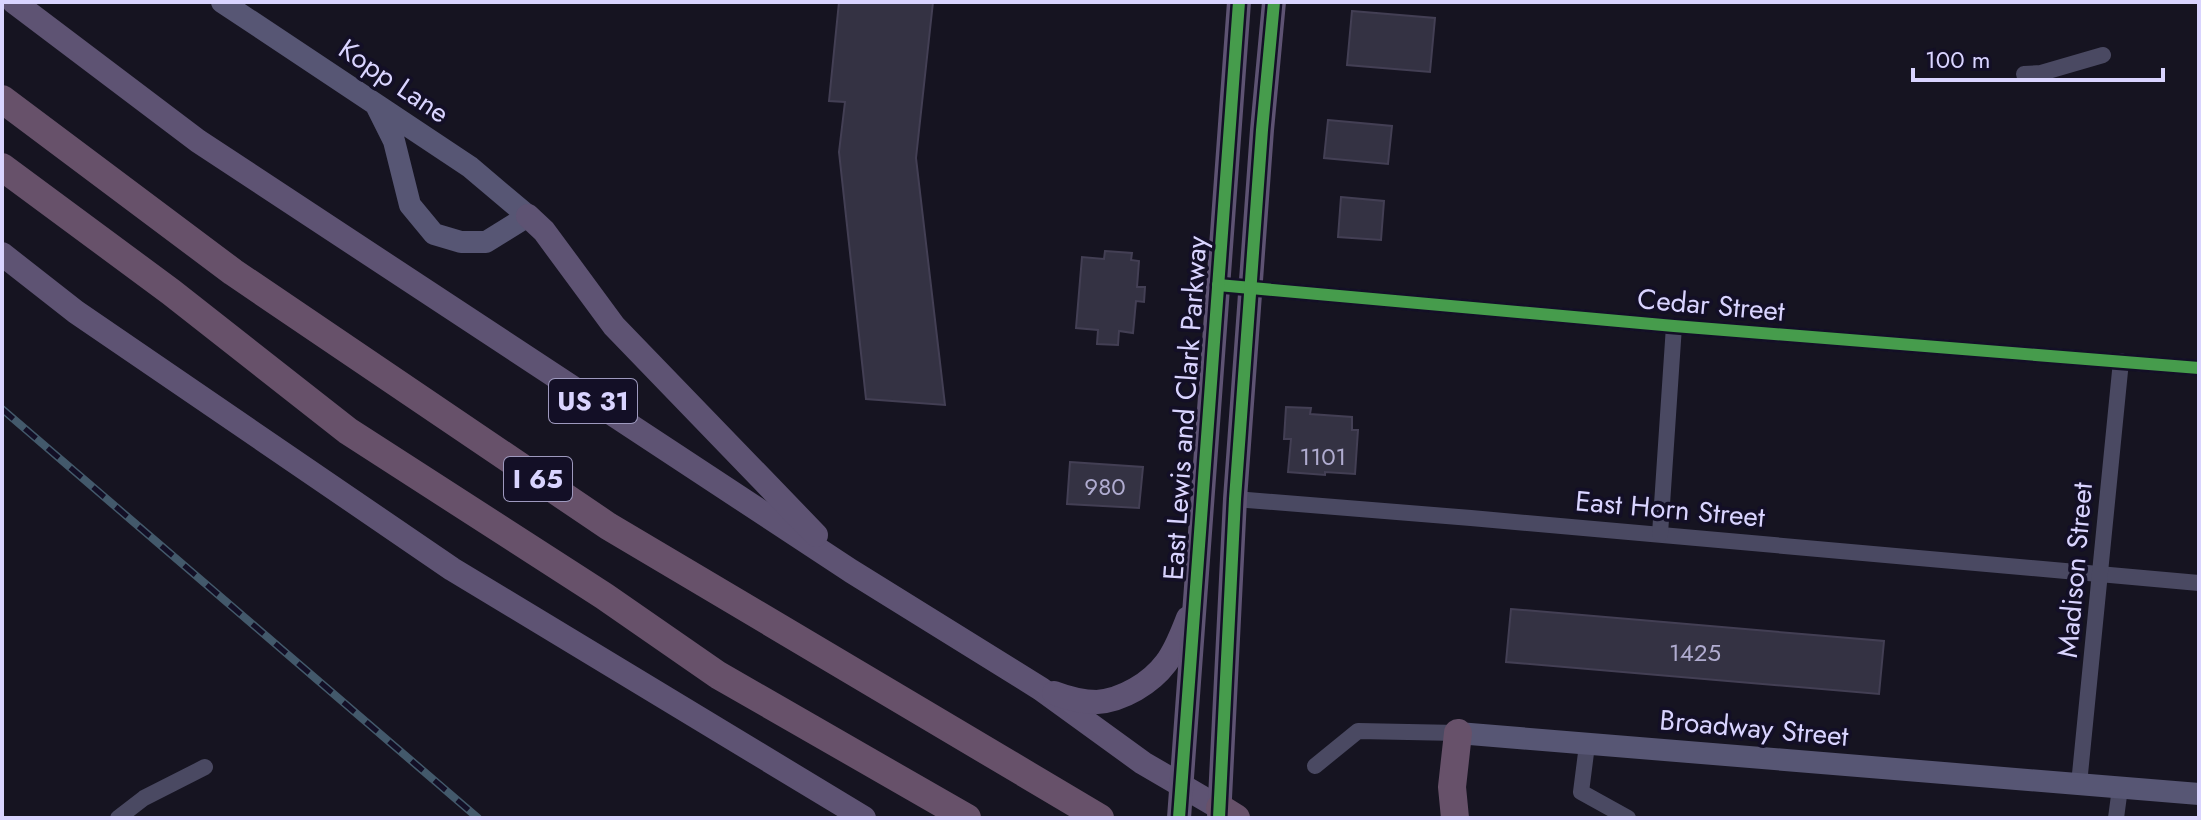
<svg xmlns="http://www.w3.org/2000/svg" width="2201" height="820" font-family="Jost,sans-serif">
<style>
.building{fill:#343243;stroke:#433f54;stroke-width:2}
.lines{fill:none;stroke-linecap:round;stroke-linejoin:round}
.street{stroke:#4a4962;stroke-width:16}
.secondary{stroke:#575674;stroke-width:22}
.primary{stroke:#5e5373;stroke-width:24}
.highway{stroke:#67516a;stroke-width:28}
.rail-casing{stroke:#43596b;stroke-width:8}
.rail{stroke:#130f26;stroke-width:5;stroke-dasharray:15;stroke-linecap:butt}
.cycleway-casing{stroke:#130f26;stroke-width:17}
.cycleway{stroke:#469c4c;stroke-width:12}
.labels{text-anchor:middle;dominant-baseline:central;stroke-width:7;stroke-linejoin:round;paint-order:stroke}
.number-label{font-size:24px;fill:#b0acd0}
.shield{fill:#130f26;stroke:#9e99be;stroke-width:2}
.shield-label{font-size:26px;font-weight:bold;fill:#d9d4ff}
.street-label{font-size:28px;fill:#d9d4ff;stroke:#130f26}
</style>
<rect width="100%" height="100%" fill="#161421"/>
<!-- building -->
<g class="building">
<path d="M 839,2 L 933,2 L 916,158 L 945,405 L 866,399 L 839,152 L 845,102 L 829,101 Z"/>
<path d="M 1352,11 L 1435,18 L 1430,72 L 1347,65 Z"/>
<path d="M 1328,120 L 1392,126 L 1388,164 L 1324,158 Z"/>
<path d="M 1341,197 L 1384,201 L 1381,240 L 1338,237 Z"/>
<path d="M 1105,251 L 1132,253 L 1131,260 L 1139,261 L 1137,287 L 1145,287 L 1144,302 L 1136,301 L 1133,333 L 1119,331 L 1118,345 L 1097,344 L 1098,330 L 1076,328 L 1082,257 L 1104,259 Z"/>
<path d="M 1286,407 L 1311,408 L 1310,414 L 1352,417 L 1352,430 L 1358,430 L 1355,474 L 1325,472 L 1325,475 L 1288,472 L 1291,439 L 1284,439 Z"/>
<path d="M 1070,462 L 1143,467 L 1139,508 L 1067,504 Z"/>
<path d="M 1511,609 L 1884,641 L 1879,694 L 1506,662 Z"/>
</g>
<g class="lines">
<!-- street -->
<g class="street">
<path d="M 2024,74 L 2041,73 L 2103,55"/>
<path d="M 1218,285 L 1674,326 L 2199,368"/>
<path d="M 1235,499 L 1471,518 L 2199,583"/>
<path d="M 1660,534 L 1674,326"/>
<path d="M 1587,745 L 1581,792 L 1628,818"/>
<path d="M 1315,766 L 1358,731 L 1458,733"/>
<path d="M 2079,784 L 2121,361"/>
<path d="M 118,818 L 144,798 L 205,767"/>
<path d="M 2116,818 L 2120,788"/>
</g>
<!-- secondary -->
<g class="secondary">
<path d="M 222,2 L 470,167 L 528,216 L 486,242 L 461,242 L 434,234 L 410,205 L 394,141 L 377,107"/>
<path d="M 1458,733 L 2199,794"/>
</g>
<!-- primary -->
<g class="primary">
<path d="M 14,2 L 198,141 L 851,571 L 1041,689 L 1143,763 L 1220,808"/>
<path d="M 528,216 L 544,231 L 614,326 L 816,535"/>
<path d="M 2,254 L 76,312 L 452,569 L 864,818"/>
<path d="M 1054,693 C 1067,698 1083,702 1097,702 C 1123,700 1151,683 1166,663 C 1176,650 1182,633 1188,618"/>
<path d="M 1179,818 L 1239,2"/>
<path d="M 1219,818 L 1235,499 L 1262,130 L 1274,2"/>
</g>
<!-- highway -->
<g class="highway">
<path d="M 2,99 L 233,272 L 608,526 L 1100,818"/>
<path d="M 2,167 L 171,292 L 348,431 L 604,596 L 718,675 L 967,818"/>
<path d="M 1220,808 L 1236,818"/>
<path d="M 1455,818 L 1452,787 L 1458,733"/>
</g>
<defs>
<path id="rail" d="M 2,409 L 478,818"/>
</defs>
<!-- rail casing -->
<use href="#rail" class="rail-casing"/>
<!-- rail -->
<use href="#rail" class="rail"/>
<defs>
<g id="cycleway">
<path d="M 1218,285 L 1674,326 L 2199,368"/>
<path d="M 1179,818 L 1239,2"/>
<path d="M 1219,818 L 1235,499 L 1262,130 L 1274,2"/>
</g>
</defs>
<!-- cycleway casing -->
<use href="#cycleway" class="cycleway-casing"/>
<!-- cycleway -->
<use href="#cycleway" class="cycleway"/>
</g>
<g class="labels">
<!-- number labels -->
<g class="number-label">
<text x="1323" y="456">1101</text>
<text x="1105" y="486">980</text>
<text x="1695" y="652">1425</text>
</g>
<!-- shield labels -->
<g class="shield">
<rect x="549" y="379" width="88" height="44" rx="6"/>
<rect x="504" y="457" width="68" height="44" rx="6"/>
</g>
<g class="shield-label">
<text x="593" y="401">US 31</text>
<text x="538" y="479">I 65</text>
</g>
<!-- street labels -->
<g class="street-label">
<text transform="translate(394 81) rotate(34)">Kopp Lane</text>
<text transform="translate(1711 305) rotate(5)">Cedar Street</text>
<text transform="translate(1185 408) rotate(-86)">East Lewis and Clark Parkway</text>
<text transform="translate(1670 509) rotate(5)">East Horn Street</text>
<text transform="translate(2075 570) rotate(-85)">Madison Street</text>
<text transform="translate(1754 728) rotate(5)">Broadway Street</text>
</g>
</g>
<!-- border -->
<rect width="2201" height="820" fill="none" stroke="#d9d4ff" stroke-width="8"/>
<!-- scale -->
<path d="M1913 68v12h250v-12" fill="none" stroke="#d9d4ff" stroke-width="4"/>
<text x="1925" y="68" font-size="24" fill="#d9d4ff" stroke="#130f26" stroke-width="6" paint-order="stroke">100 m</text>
</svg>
